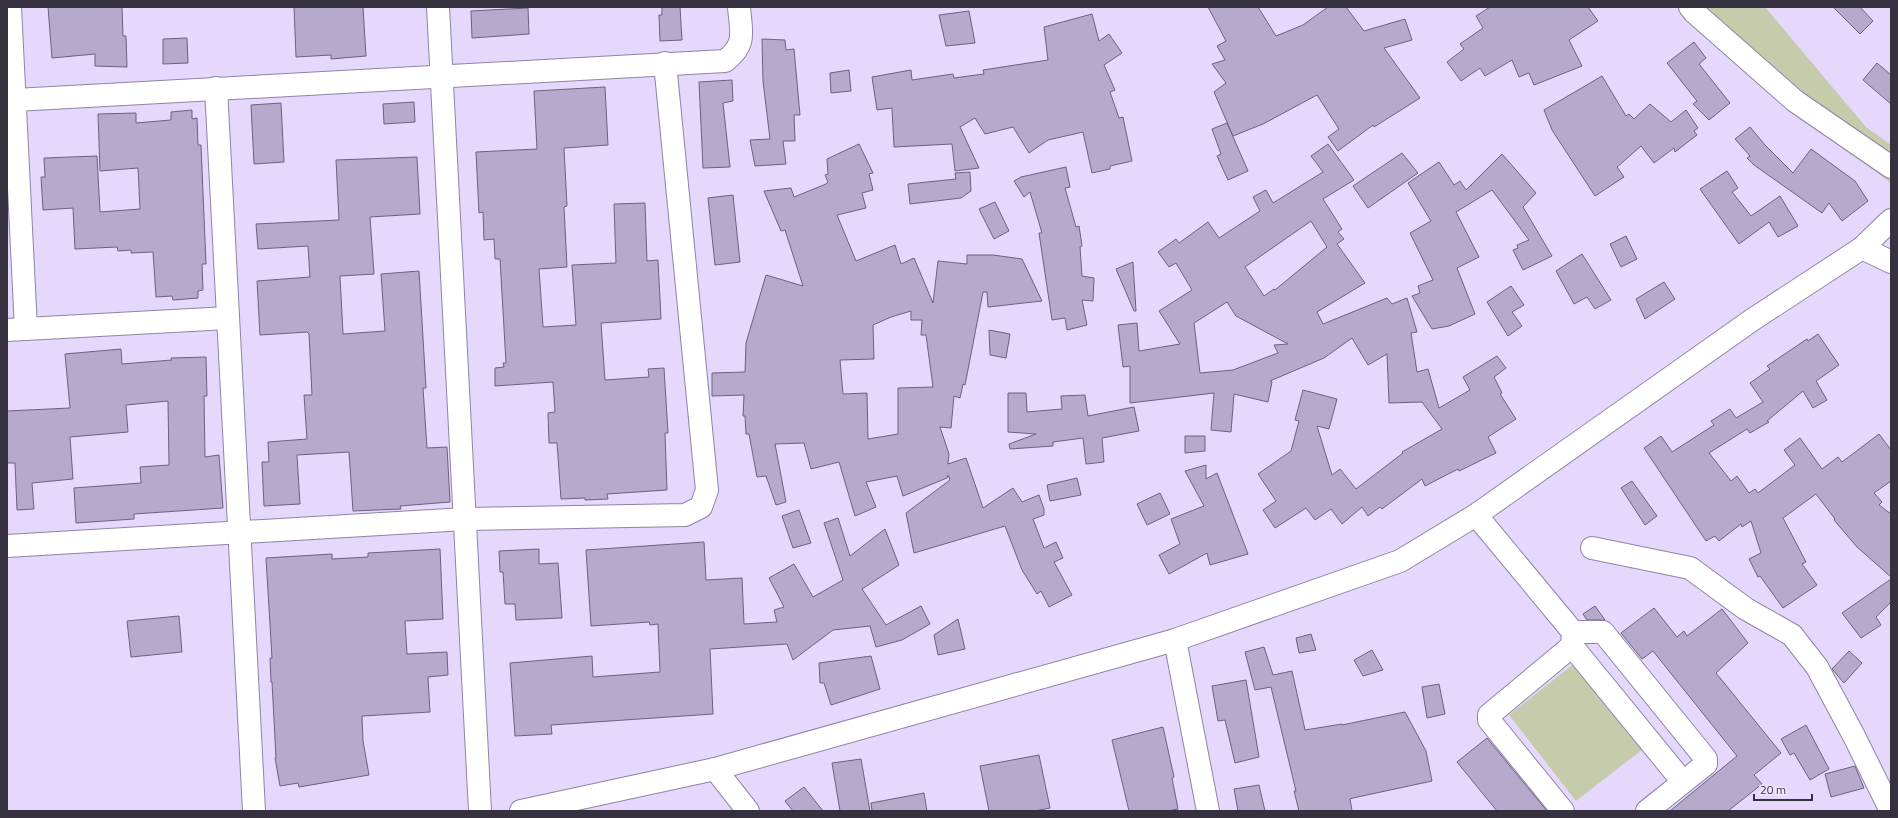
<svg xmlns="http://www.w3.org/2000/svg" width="1898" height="818" font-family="'Titillium Web',sans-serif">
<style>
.green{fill:#c5cbab}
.building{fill:#b6aacc;stroke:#6c617f;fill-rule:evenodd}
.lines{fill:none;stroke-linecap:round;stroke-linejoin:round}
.minor-casing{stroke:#8f84a4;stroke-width:24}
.minor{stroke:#fff;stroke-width:22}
</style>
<rect width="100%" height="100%" fill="#e5d8fc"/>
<!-- green -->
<g class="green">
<path d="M 1679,7 L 1765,7 L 1866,127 L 1891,145 L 1891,183 L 1789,108 Z"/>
<path d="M 1576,662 L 1643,749 L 1576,801 L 1509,715 Z"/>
</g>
<!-- building -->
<g class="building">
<path d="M 48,7 L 122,7 L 123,36 L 126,36 L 127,67 L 95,66 L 95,54 L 52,58 Z"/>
<path d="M 294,7 L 363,7 L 366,56 L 331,59 L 331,55 L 296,57 Z"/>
<path d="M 662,7 L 680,7 L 682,40 L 660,41 L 659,15 L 662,15 Z"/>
<path d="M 1208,7 L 1258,7 L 1276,36 L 1303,25 L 1328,7 L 1346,7 L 1364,31 L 1405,19 L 1412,40 L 1384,48 L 1420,98 L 1374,127 L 1373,125 L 1338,151 L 1328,137 L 1339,129 L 1317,95 L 1263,124 L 1233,136 L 1214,92 L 1226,83 L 1212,64 L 1225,60 L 1217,46 L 1226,41 Z"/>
<path d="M 1490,7 L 1588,7 L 1598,21 L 1569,40 L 1582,66 L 1534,85 L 1529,73 L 1519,77 L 1512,60 L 1485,76 L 1480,68 L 1461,81 L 1447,62 L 1464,49 L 1460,44 L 1483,28 L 1476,16 Z"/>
<path d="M 1833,7 L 1860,7 L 1873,21 L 1860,34 Z"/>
<path d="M 528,8 L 529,34 L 472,38 L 471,11 Z"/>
<path d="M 969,11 L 975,43 L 946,46 L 939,15 Z"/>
<path d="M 1092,14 L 1099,41 L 1109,34 L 1122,53 L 1104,65 L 1115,90 L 1110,92 L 1119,118 L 1123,117 L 1132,161 L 1110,166 L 1110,169 L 1092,173 L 1083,132 L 1048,140 L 1029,153 L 1013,127 L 985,134 L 975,118 L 960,127 L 979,168 L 955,171 L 952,144 L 894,147 L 892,108 L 877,110 L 872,77 L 911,70 L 912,80 L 953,74 L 954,78 L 984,74 L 983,70 L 1048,60 L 1044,27 Z"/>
<path d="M 187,38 L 188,63 L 163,64 L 163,39 Z"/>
<path d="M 762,39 L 785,40 L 786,50 L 794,49 L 800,115 L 794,115 L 795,141 L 783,141 L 786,164 L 755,166 L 750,140 L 770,139 L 763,81 Z"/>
<path d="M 1694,42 L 1706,58 L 1699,64 L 1730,103 L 1709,120 L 1693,104 L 1697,101 L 1667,63 Z"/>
<path d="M 1877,63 L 1891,75 L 1891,104 L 1863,80 Z"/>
<path d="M 849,70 L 851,91 L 831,93 L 830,73 Z"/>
<path d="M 1602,76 L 1626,116 L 1629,114 L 1634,119 L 1650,104 L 1671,122 L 1686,110 L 1698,128 L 1694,131 L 1697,135 L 1675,152 L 1674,148 L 1654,163 L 1641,146 L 1617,167 L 1624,177 L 1595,196 L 1552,130 L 1544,110 Z"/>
<path d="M 732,80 L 733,101 L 723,103 L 730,167 L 703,168 L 699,82 Z"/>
<path d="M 605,87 L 608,145 L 564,148 L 567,206 L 564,207 L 567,267 L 539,269 L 543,327 L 576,325 L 572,265 L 616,263 L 614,204 L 645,203 L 647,261 L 658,260 L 661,319 L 601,323 L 605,380 L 649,377 L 648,369 L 664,368 L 668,433 L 665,433 L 667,490 L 607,494 L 608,499 L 585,500 L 585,498 L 561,499 L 557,443 L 549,443 L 548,413 L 555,412 L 553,382 L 495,386 L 495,368 L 504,367 L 503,363 L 506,363 L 500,259 L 495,259 L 494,239 L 484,240 L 483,212 L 479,213 L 476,152 L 537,149 L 534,91 Z"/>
<path d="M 414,102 L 415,122 L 384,124 L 383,104 Z"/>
<path d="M 281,103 L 284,162 L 254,164 L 251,105 Z"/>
<path d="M 192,110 L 192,119 L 197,118 L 198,145 L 201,145 L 206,264 L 202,264 L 203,290 L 198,291 L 198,298 L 173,300 L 172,296 L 156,297 L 153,252 L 131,253 L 131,250 L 118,251 L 117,247 L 75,249 L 73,208 L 43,210 L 41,177 L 45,177 L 44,158 L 97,156 L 100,212 L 140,209 L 138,168 L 100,171 L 98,114 L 136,113 L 136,123 L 171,120 L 171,112 Z"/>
<path d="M 1227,123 L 1248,171 L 1228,180 L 1217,156 L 1221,154 L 1212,129 Z"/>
<path d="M 1750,127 L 1765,145 L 1793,173 L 1811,149 L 1855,181 L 1868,201 L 1842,221 L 1829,203 L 1822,213 L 1754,165 L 1747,158 L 1750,156 L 1735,139 Z"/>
<path d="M 859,144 L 873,173 L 869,174 L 873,190 L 862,193 L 866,208 L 837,215 L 856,261 L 895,245 L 901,264 L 914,258 L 933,303 L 938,261 L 967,264 L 967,255 L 993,255 L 1022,259 L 1042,301 L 988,307 L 987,292 L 983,292 L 965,385 L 963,384 L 960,398 L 954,396 L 951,428 L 940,427 L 949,454 L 948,464 L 966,458 L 983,508 L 1013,488 L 1022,502 L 1039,495 L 1044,509 L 1044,515 L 1033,519 L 1044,548 L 1056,542 L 1063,558 L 1054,562 L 1072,595 L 1049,607 L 1041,591 L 1037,594 L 1022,570 L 1005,526 L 914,553 L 906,513 L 950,480 L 948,475 L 947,478 L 903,496 L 897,476 L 866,482 L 876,507 L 855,516 L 839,462 L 811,469 L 804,443 L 775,444 L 786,502 L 776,505 L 766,476 L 757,477 L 749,434 L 746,434 L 745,416 L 743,416 L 744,395 L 712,396 L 712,373 L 745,372 L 746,343 L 766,275 L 803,286 L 785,230 L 781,231 L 764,191 L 791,188 L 794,197 L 826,184 L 828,182 L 825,175 L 828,174 L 827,159 ZM 911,311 L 911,320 L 922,320 L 921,335 L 926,335 L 933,387 L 898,388 L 898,434 L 868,439 L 867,393 L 843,394 L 840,360 L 874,359 L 873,325 L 891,317 Z"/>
<path d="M 1328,144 L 1354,180 L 1323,199 L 1342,229 L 1338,232 L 1344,239 L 1337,244 L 1365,283 L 1317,312 L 1323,324 L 1387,298 L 1392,304 L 1407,298 L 1417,332 L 1411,333 L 1417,372 L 1428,369 L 1439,408 L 1470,390 L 1463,377 L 1497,356 L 1506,368 L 1494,377 L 1502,393 L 1500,394 L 1516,419 L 1488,437 L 1496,453 L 1459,471 L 1458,469 L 1425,486 L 1422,479 L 1382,509 L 1380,507 L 1368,516 L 1362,507 L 1342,524 L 1331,509 L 1315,520 L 1306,508 L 1275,528 L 1263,510 L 1276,501 L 1258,474 L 1291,451 L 1299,421 L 1295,420 L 1303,390 L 1337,399 L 1329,429 L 1317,426 L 1332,475 L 1340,469 L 1356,489 L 1403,453 L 1402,452 L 1442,429 L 1422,402 L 1389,403 L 1387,354 L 1368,365 L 1352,338 L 1324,358 L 1270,381 L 1272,382 L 1268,402 L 1234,394 L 1231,432 L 1211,430 L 1214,393 L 1130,403 L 1130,366 L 1123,367 L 1118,325 L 1137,323 L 1139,351 L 1180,344 L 1159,311 L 1192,290 L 1176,263 L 1169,267 L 1158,252 L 1176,239 L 1179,243 L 1208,222 L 1219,238 L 1260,211 L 1253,197 L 1266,190 L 1273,203 L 1323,172 L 1311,156 ZM 1311,221 L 1327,247 L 1275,290 L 1274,289 L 1264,296 L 1245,267 ZM 1227,302 L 1236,316 L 1288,344 L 1274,345 L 1278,353 L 1233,370 L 1200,373 L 1194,323 Z"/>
<path d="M 1402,153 L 1418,173 L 1368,208 L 1353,186 Z"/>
<path d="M 1502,154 L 1536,193 L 1523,207 L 1552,256 L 1523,270 L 1513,250 L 1518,248 L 1517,245 L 1529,240 L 1492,190 L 1456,212 L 1479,257 L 1457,268 L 1475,314 L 1449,326 L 1432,329 L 1412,296 L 1420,293 L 1418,286 L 1433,280 L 1410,233 L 1431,221 L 1408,183 L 1439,162 L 1454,185 L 1460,181 L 1466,190 Z"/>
<path d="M 417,157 L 420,214 L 370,217 L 374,274 L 340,276 L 343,334 L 385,331 L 381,274 L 419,271 L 426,388 L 423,388 L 427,448 L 447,447 L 450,502 L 400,506 L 401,509 L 353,511 L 349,452 L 297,455 L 300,504 L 264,506 L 262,462 L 269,462 L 268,442 L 307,439 L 304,395 L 312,395 L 309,334 L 307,332 L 260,335 L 257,281 L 310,277 L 308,246 L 258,249 L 256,224 L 339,220 L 336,160 Z"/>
<path d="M 1066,167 L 1070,187 L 1065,188 L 1076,227 L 1079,226 L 1082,246 L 1080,247 L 1082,276 L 1094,278 L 1093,301 L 1082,300 L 1087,325 L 1067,330 L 1065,318 L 1052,320 L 1039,233 L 1042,233 L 1030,192 L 1024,197 L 1014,181 L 1021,177 Z"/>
<path d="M 1727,171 L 1738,188 L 1732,192 L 1751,216 L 1780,196 L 1798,226 L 1778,237 L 1769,222 L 1739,244 L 1700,189 Z"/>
<path d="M 970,172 L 971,191 L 961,198 L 910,204 L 908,184 L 956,179 L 955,173 Z"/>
<path d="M 733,195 L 740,262 L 715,265 L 708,198 Z"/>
<path d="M 995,202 L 1009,231 L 994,239 L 979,209 Z"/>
<path d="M 1626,236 L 1637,259 L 1621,267 L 1610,244 Z"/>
<path d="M 1582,254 L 1611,300 L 1595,309 L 1587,297 L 1574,304 L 1556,271 Z"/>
<path d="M 1133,262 L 1136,311 L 1134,311 L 1116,269 Z"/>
<path d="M 1664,282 L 1675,299 L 1645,319 L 1636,299 Z"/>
<path d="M 1511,286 L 1524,305 L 1512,312 L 1522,326 L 1508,336 L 1487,302 Z"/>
<path d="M 989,330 L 1010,334 L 1006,358 L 990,355 Z"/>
<path d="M 1818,334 L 1839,365 L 1816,381 L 1827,400 L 1813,408 L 1803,391 L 1767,421 L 1769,422 L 1750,433 L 1747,429 L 1709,453 L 1731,481 L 1737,476 L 1749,493 L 1755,489 L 1758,493 L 1795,465 L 1784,450 L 1800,438 L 1822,469 L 1838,457 L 1842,462 L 1879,434 L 1891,450 L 1891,481 L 1874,493 L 1882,502 L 1879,505 L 1891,514 L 1891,577 L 1857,547 L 1834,520 L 1835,519 L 1816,494 L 1783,518 L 1806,562 L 1802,564 L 1817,585 L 1783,608 L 1760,576 L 1758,577 L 1749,559 L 1761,553 L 1751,521 L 1742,527 L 1741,524 L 1719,541 L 1715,536 L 1706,541 L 1644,448 L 1661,436 L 1672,452 L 1714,425 L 1711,421 L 1730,409 L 1736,418 L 1763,402 L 1750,383 L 1770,369 L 1767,366 L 1807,339 L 1808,341 Z"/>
<path d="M 121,349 L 122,364 L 172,360 L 171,358 L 206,357 L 207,396 L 204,396 L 205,457 L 219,455 L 223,508 L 134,514 L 134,519 L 76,523 L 74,488 L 141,483 L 140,467 L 169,465 L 168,401 L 126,405 L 128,432 L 70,437 L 73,479 L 32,483 L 34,509 L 17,510 L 15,463 L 7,463 L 7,411 L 70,408 L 65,354 Z"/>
<path d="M 1008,393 L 1026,393 L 1027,412 L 1062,409 L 1061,396 L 1085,395 L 1088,416 L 1134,407 L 1139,431 L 1102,438 L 1104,462 L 1086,464 L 1083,438 L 1053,442 L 1053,446 L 1010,449 L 1009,444 L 1036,434 L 1008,432 Z"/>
<path d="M 1185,436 L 1205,436 L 1205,451 L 1185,453 Z"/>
<path d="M 1206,465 L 1206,479 L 1217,473 L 1248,554 L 1210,565 L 1207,553 L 1169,574 L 1159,555 L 1180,544 L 1171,519 L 1204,506 L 1185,471 Z"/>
<path d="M 1077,478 L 1081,495 L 1050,501 L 1047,485 Z"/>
<path d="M 1632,481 L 1657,516 L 1645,525 L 1621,488 Z"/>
<path d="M 1160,493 L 1170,514 L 1147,525 L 1137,504 Z"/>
<path d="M 799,510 L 811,543 L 793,548 L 782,516 Z"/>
<path d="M 838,518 L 850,556 L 885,529 L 899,565 L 862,589 L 886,625 L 921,606 L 930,624 L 902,640 L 876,647 L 870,626 L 833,630 L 793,660 L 787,644 L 710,649 L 713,714 L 551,725 L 552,734 L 515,736 L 510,663 L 592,656 L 593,677 L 660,672 L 658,624 L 650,625 L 649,622 L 591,626 L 586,550 L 704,542 L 706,580 L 742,578 L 744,624 L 777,622 L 774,610 L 784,607 L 769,578 L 794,564 L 813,597 L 843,580 L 824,523 Z"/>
<path d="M 440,549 L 443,619 L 405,621 L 407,654 L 447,652 L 448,675 L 428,677 L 430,712 L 362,716 L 363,741 L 369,775 L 299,787 L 298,783 L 280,786 L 275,758 L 276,758 L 272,682 L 271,682 L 270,658 L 272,658 L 266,558 L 332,554 L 332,559 L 368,557 L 368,553 Z"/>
<path d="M 539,549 L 539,564 L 558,563 L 562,618 L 516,620 L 515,604 L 505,604 L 503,572 L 500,572 L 499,551 Z"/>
<path d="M 1891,579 L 1891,602 L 1876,617 L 1881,625 L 1861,638 L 1842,613 Z"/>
<path d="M 1595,606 L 1605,620 L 1587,620 L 1583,614 Z"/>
<path d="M 1654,608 L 1677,637 L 1684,631 L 1687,636 L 1722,609 L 1748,643 L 1716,673 L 1781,753 L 1754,775 L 1762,784 L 1728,811 L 1670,811 L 1737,756 L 1653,651 L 1642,659 L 1621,633 Z"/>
<path d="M 179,616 L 182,652 L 131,657 L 127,621 Z"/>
<path d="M 958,619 L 965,649 L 938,655 L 934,635 Z"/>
<path d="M 1311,634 L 1316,650 L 1299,653 L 1296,638 Z"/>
<path d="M 1264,647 L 1273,675 L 1292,671 L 1305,730 L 1342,724 L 1342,725 L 1405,712 L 1426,751 L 1432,781 L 1353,798 L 1350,799 L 1352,811 L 1299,811 L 1294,791 L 1296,791 L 1271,687 L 1255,690 L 1245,652 Z"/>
<path d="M 1372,650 L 1383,670 L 1363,676 L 1354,660 Z"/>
<path d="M 1849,651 L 1862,663 L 1844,683 L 1832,669 Z"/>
<path d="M 871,656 L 880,689 L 831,705 L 824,683 L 820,683 L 819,663 Z"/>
<path d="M 1246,680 L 1259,757 L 1235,763 L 1225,720 L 1218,721 L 1212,686 Z"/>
<path d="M 1439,684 L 1445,714 L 1427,718 L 1422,687 Z"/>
<path d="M 1806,725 L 1829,769 L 1810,780 L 1794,753 L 1790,755 L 1781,739 Z"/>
<path d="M 1163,727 L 1174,777 L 1172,778 L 1178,809 L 1168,811 L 1129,811 L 1112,740 Z"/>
<path d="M 1487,738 L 1547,811 L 1497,811 L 1457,762 Z"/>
<path d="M 1039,755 L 1050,808 L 1035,811 L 989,811 L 980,766 Z"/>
<path d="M 861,759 L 870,811 L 840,811 L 832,763 Z"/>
<path d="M 1855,766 L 1864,788 L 1831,797 L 1825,774 Z"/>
<path d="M 1259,785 L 1265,811 L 1238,811 L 1234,789 Z"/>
<path d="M 804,787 L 823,811 L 793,811 L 785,801 Z"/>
<path d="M 924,793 L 927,811 L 872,811 L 871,803 Z"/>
</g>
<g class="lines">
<defs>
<g id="minor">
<path d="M 10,7 L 26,329"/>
<path d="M 438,7 L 480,811"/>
<path d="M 1690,7 L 1694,12 L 1795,101 L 1891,167"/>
<path d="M 216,88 L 254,811"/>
<path d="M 15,100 L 725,61 C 747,44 741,32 739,7"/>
<path d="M 1862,248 L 1891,262"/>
<path d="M 7,330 L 228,318"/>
<path d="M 1476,515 L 1573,632 L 1572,646 L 1683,782"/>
<path d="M 7,546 L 465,519 L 685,515 L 701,507 L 707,490 L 665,63"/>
<path d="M 1592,548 L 1690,568 L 1746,609 L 1792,635 L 1817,667 L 1854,736 L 1891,811"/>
<path d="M 1573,632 L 1603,632 L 1706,759 L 1706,764 L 1647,811"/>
<path d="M 1175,640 L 1208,811"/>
<path d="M 715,769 L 748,811"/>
<path d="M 521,811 L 715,769 L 1175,640 L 1400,561 L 1476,515 L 1752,320 L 1862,248 L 1891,220"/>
<path d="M 1563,811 L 1489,720 L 1489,715 L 1572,646"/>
</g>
</defs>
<!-- minor casing -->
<use href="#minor" class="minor-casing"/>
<!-- minor -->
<use href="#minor" class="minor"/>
</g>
<!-- border -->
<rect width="1898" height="818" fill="none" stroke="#36313f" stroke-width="16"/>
<!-- scale -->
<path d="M1754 794v6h58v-6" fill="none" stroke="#36313f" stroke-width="2"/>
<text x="1760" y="794" font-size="12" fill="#36313f" stroke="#efe8fe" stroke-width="3" paint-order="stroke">20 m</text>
</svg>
